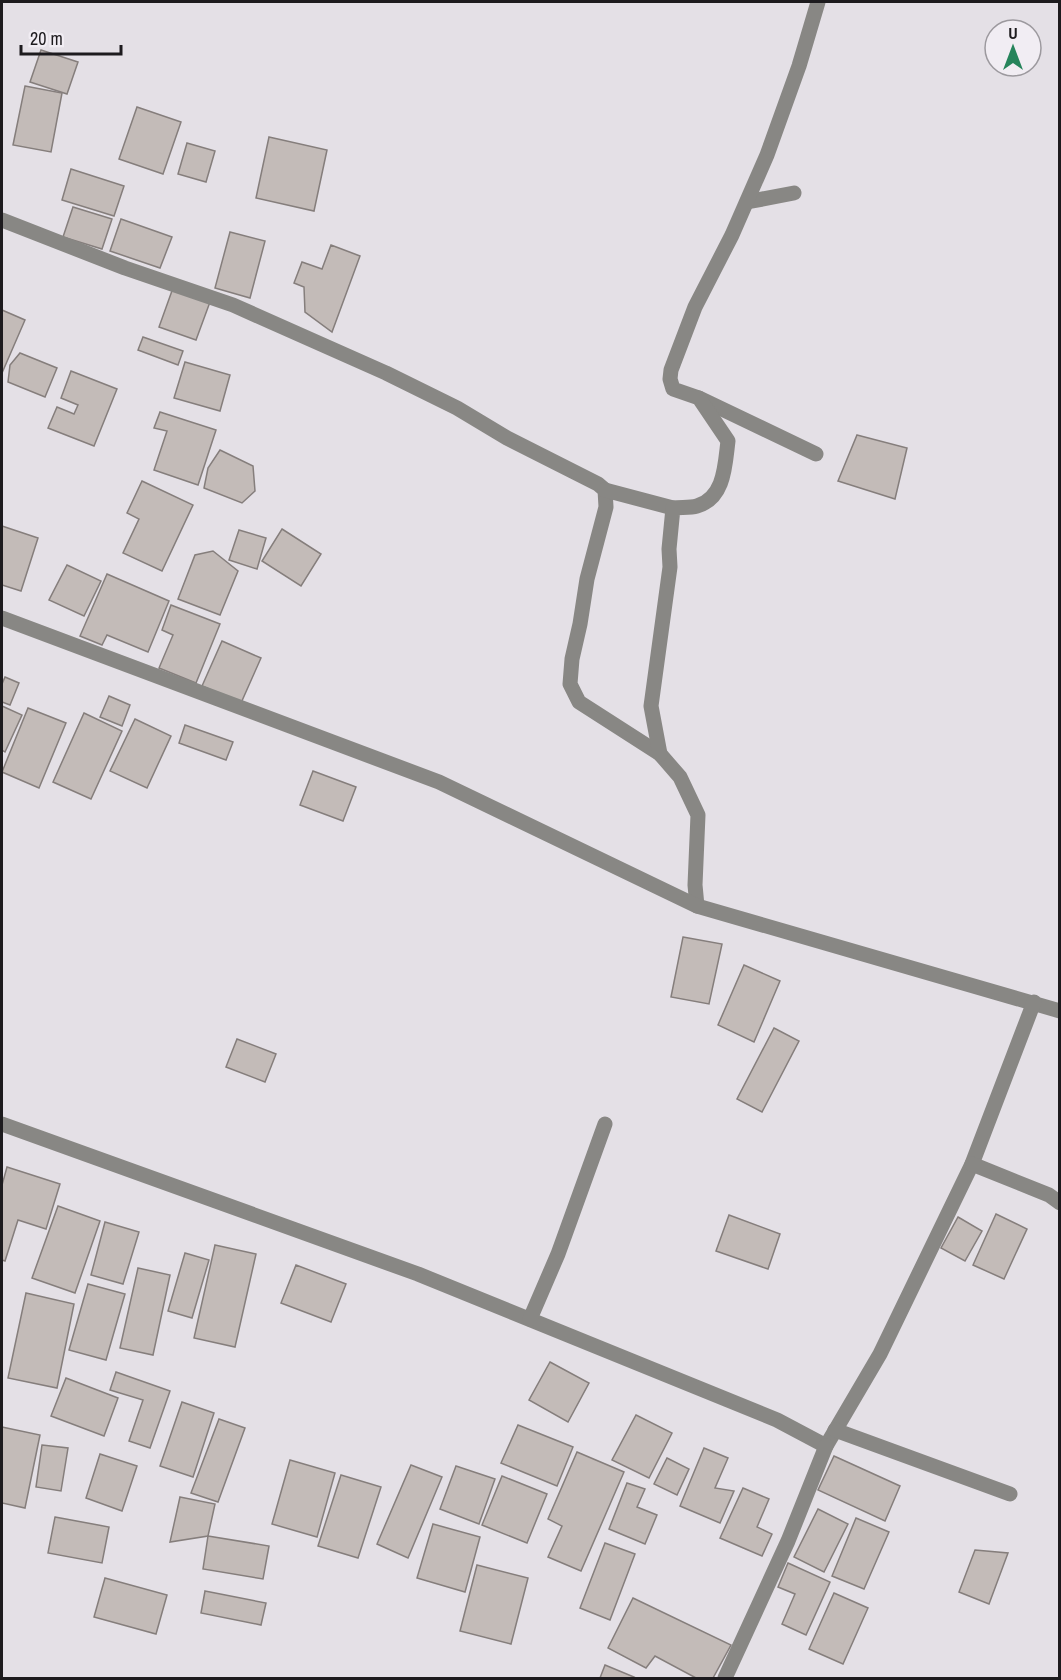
<svg xmlns="http://www.w3.org/2000/svg" width="1061" height="1680" font-family="'Archivo Narrow',sans-serif">
<style>
.building{fill:#c3bbb8;stroke:#857e7c;stroke-width:1.5}
.lines{fill:none;stroke-linecap:round;stroke-linejoin:round}
.street{stroke:#888784;stroke-width:15}
</style>
<rect width="100%" height="100%" fill="#e4e0e6"/>
<!-- building -->
<g class="building">
<path d="M 41,50 L 78,62 L 67,94 L 30,82 Z"/>
<path d="M 25,86 L 62,93 L 51,152 L 13,145 Z"/>
<path d="M 137,107 L 181,122 L 163,174 L 119,159 Z"/>
<path d="M 269,137 L 327,150 L 314,211 L 256,198 Z"/>
<path d="M 187,143 L 215,151 L 206,182 L 178,174 Z"/>
<path d="M 71,169 L 124,186 L 114,216 L 62,200 Z"/>
<path d="M 73,207 L 112,219 L 102,249 L 63,237 Z"/>
<path d="M 121,219 L 172,237 L 160,268 L 110,251 Z"/>
<path d="M 230,232 L 265,241 L 250,298 L 215,288 Z"/>
<path d="M 331,245 L 360,256 L 332,332 L 305,312 L 304,287 L 294,283 L 302,262 L 322,269 Z"/>
<path d="M 173,288 L 210,302 L 196,340 L 159,327 Z"/>
<path d="M 2,310 L 25,320 L 2,373 Z"/>
<path d="M 143,337 L 183,351 L 178,365 L 138,350 Z"/>
<path d="M 20,353 L 57,368 L 45,397 L 8,382 L 10,365 Z"/>
<path d="M 185,362 L 230,375 L 220,411 L 174,398 Z"/>
<path d="M 71,371 L 117,389 L 94,446 L 48,428 L 57,407 L 74,414 L 78,405 L 61,398 Z"/>
<path d="M 160,412 L 216,430 L 198,485 L 154,470 L 167,431 L 154,428 Z"/>
<path d="M 857,435 L 907,448 L 895,499 L 838,481 Z"/>
<path d="M 220,450 L 253,466 L 255,491 L 242,503 L 204,488 L 208,468 Z"/>
<path d="M 142,481 L 193,505 L 162,571 L 123,553 L 139,519 L 127,513 Z"/>
<path d="M 2,526 L 38,538 L 21,591 L 2,585 Z"/>
<path d="M 282,529 L 321,554 L 301,586 L 262,561 Z"/>
<path d="M 239,530 L 266,538 L 257,569 L 229,560 Z"/>
<path d="M 213,551 L 238,571 L 220,615 L 178,599 L 195,555 Z"/>
<path d="M 67,565 L 101,581 L 84,616 L 49,600 Z"/>
<path d="M 107,574 L 169,601 L 148,652 L 107,635 L 102,645 L 80,636 Z"/>
<path d="M 171,605 L 220,624 L 196,683 L 159,668 L 173,635 L 162,630 Z"/>
<path d="M 222,641 L 261,658 L 241,703 L 202,686 Z"/>
<path d="M 5,677 L 19,683 L 10,705 L 2,702 L 2,684 Z"/>
<path d="M 109,696 L 130,705 L 122,726 L 100,717 Z"/>
<path d="M 2,706 L 22,715 L 5,752 L 2,750 Z"/>
<path d="M 28,708 L 66,723 L 39,788 L 2,772 Z"/>
<path d="M 84,713 L 122,731 L 91,799 L 53,782 Z"/>
<path d="M 135,719 L 171,736 L 147,788 L 110,771 Z"/>
<path d="M 185,725 L 233,742 L 226,760 L 179,743 Z"/>
<path d="M 313,771 L 356,787 L 343,821 L 300,805 Z"/>
<path d="M 683,937 L 722,944 L 709,1004 L 671,997 Z"/>
<path d="M 744,965 L 780,981 L 754,1042 L 718,1025 Z"/>
<path d="M 774,1028 L 799,1041 L 762,1112 L 737,1099 Z"/>
<path d="M 237,1039 L 276,1054 L 265,1082 L 226,1067 Z"/>
<path d="M 7,1167 L 60,1184 L 46,1229 L 18,1220 L 5,1261 L 2,1260 L 2,1185 Z"/>
<path d="M 58,1206 L 100,1221 L 75,1293 L 32,1278 Z"/>
<path d="M 996,1214 L 1027,1229 L 1004,1279 L 973,1265 Z"/>
<path d="M 729,1215 L 780,1234 L 768,1269 L 716,1251 Z"/>
<path d="M 958,1217 L 982,1231 L 965,1261 L 941,1248 Z"/>
<path d="M 105,1222 L 139,1232 L 123,1284 L 91,1275 Z"/>
<path d="M 215,1245 L 256,1254 L 235,1347 L 194,1338 Z"/>
<path d="M 185,1253 L 209,1260 L 192,1318 L 168,1311 Z"/>
<path d="M 296,1265 L 346,1284 L 331,1322 L 281,1303 Z"/>
<path d="M 138,1268 L 170,1275 L 153,1355 L 120,1348 Z"/>
<path d="M 88,1284 L 125,1294 L 106,1360 L 69,1350 Z"/>
<path d="M 26,1293 L 74,1304 L 57,1388 L 8,1378 Z"/>
<path d="M 550,1362 L 589,1383 L 568,1422 L 529,1400 Z"/>
<path d="M 116,1372 L 170,1391 L 150,1448 L 129,1441 L 143,1400 L 110,1390 Z"/>
<path d="M 66,1378 L 118,1398 L 104,1436 L 51,1416 Z"/>
<path d="M 182,1402 L 214,1413 L 193,1477 L 160,1466 Z"/>
<path d="M 636,1415 L 672,1433 L 649,1478 L 612,1460 Z"/>
<path d="M 219,1419 L 245,1428 L 218,1502 L 191,1493 Z"/>
<path d="M 518,1425 L 573,1447 L 557,1486 L 501,1463 Z"/>
<path d="M 2,1427 L 40,1435 L 25,1508 L 2,1503 Z"/>
<path d="M 42,1445 L 68,1448 L 61,1491 L 36,1487 Z"/>
<path d="M 704,1448 L 728,1458 L 715,1488 L 734,1491 L 720,1523 L 680,1506 Z"/>
<path d="M 577,1452 L 624,1472 L 581,1571 L 548,1557 L 562,1526 L 548,1519 Z"/>
<path d="M 100,1454 L 137,1466 L 122,1511 L 86,1498 Z"/>
<path d="M 834,1456 L 900,1486 L 885,1521 L 818,1490 Z"/>
<path d="M 667,1458 L 689,1469 L 677,1495 L 654,1484 Z"/>
<path d="M 290,1460 L 335,1473 L 317,1537 L 272,1524 Z"/>
<path d="M 411,1465 L 442,1477 L 408,1558 L 377,1544 Z"/>
<path d="M 456,1466 L 495,1479 L 479,1524 L 440,1509 Z"/>
<path d="M 341,1475 L 381,1487 L 358,1558 L 318,1546 Z"/>
<path d="M 502,1476 L 547,1494 L 527,1543 L 482,1525 Z"/>
<path d="M 627,1483 L 645,1489 L 637,1507 L 657,1515 L 645,1544 L 609,1529 Z"/>
<path d="M 743,1488 L 769,1499 L 757,1527 L 772,1534 L 762,1556 L 720,1538 Z"/>
<path d="M 180,1497 L 215,1504 L 208,1536 L 170,1542 Z"/>
<path d="M 818,1509 L 848,1524 L 824,1572 L 794,1557 Z"/>
<path d="M 55,1517 L 109,1527 L 102,1563 L 48,1553 Z"/>
<path d="M 856,1518 L 889,1532 L 864,1589 L 832,1576 Z"/>
<path d="M 433,1524 L 480,1537 L 465,1592 L 417,1578 Z"/>
<path d="M 208,1536 L 269,1546 L 263,1579 L 203,1569 Z"/>
<path d="M 605,1543 L 635,1554 L 610,1620 L 580,1608 Z"/>
<path d="M 975,1550 L 1008,1553 L 989,1604 L 959,1592 Z"/>
<path d="M 788,1563 L 830,1582 L 806,1635 L 782,1624 L 795,1594 L 778,1587 Z"/>
<path d="M 477,1565 L 528,1578 L 511,1644 L 460,1631 Z"/>
<path d="M 105,1578 L 167,1595 L 156,1634 L 94,1617 Z"/>
<path d="M 205,1591 L 266,1603 L 261,1625 L 201,1613 Z"/>
<path d="M 834,1593 L 868,1608 L 843,1664 L 809,1649 Z"/>
<path d="M 633,1598 L 731,1645 L 713,1678 L 696,1678 L 655,1656 L 646,1668 L 608,1648 Z"/>
<path d="M 605,1665 L 634,1677 L 633,1678 L 600,1678 Z"/>
</g>
<g class="lines">
<!-- street -->
<g class="street">
<path d="M 747,202 L 794,193"/>
<path d="M 2,220 L 125,268 L 233,305 L 386,373 L 457,408 L 507,438 L 598,484 L 605,490 L 606,507 L 587,579 L 580,624 L 572,659 L 570,684 L 579,702 L 660,754 L 680,777 L 698,815 L 695,885 L 697,906"/>
<path d="M 699,398 L 816,454"/>
<path d="M 605,490 L 673,508"/>
<path d="M 2,618 L 439,782 L 697,906 L 1060,1011"/>
<path d="M 660,754 L 651,706 L 670,567 L 669,549 L 673,508 C 681,507 690,508 697,506 C 725,498 725,464 728,441 L 699,398 L 673,389 L 670,379 L 671,370 L 695,307 L 732,235 L 767,155 L 799,66 L 818,2"/>
<path d="M 2,1124 L 418,1274 L 777,1420 L 826,1446 L 880,1354 L 972,1164 L 1034,1002"/>
<path d="M 972,1164 L 1049,1195 L 1060,1203"/>
<path d="M 530,1319 L 558,1254 L 605,1124"/>
<path d="M 835,1430 L 1010,1494"/>
<path d="M 725,1678 L 788,1541 L 826,1446"/>
</g>
</g>
<!-- border -->
<rect width="1061" height="1680" fill="none" stroke="#1d1b1e" stroke-width="6"/>
<!-- north arrow -->
<g transform="translate(1013 48)"><circle r="28" fill="#f1edf3" stroke="#9c999e" stroke-width="1.5"/>
<path d="M0-4.5L10 22L0 15L-10 22Z" fill="#26845b"/>
<text y="-9" font-size="16" font-weight="bold" text-anchor="middle" fill="#1d1b1e">U</text>
</g>
<!-- scale -->
<path d="M21 45v9h100v-9" fill="none" stroke="#1d1b1e" stroke-width="3"/>
<text x="30" y="45" font-size="18" fill="#1d1b1e" stroke="#f1edf3" stroke-width="4.5" paint-order="stroke">20 m</text>
</svg>
